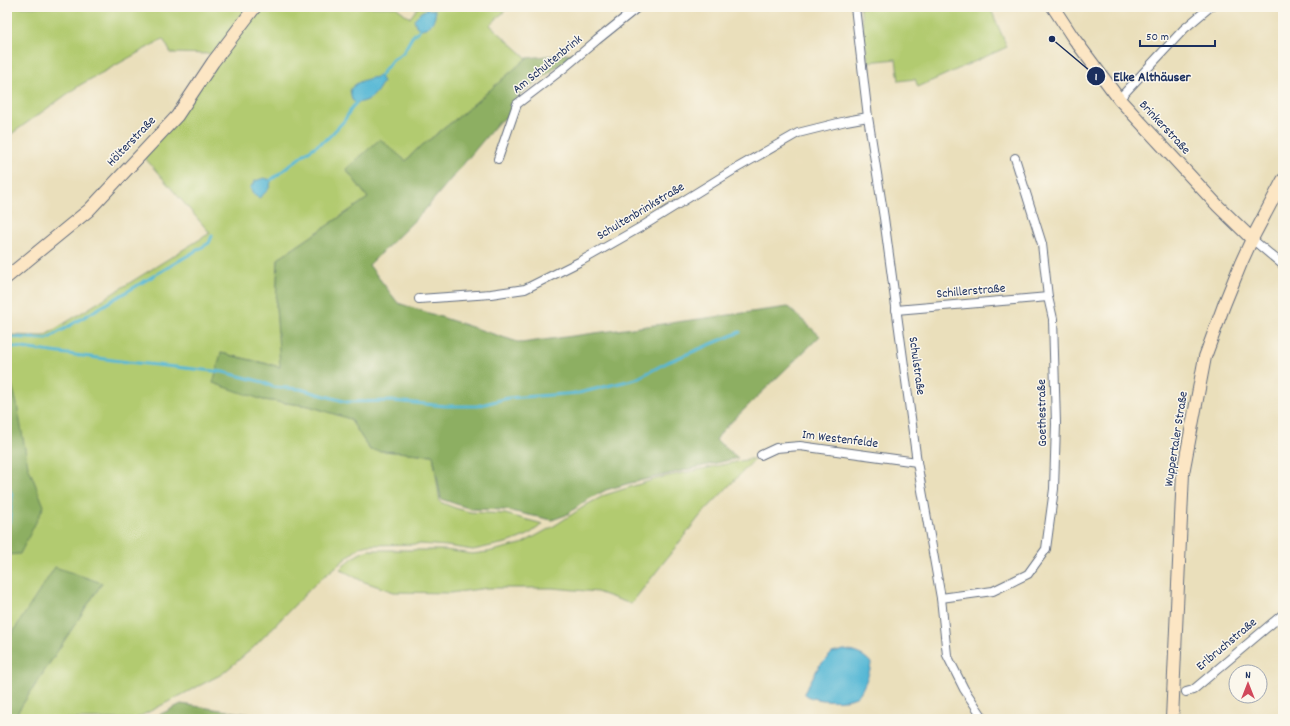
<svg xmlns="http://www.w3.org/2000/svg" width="1290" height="726" font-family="Dekko,sans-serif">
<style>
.green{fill:#b2cb70;stroke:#667d67}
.forest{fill:#8daf62;stroke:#546f60}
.water{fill:#56b8d5;stroke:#38749a}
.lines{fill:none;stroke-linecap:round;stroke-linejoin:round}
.stream{stroke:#56b8d5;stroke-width:3}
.street-casing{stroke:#636d7f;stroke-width:10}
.secondary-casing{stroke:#636d7f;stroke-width:14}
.street{stroke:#fff;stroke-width:8}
.secondary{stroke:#fce6c4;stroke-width:12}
.labels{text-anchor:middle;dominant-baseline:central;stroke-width:3;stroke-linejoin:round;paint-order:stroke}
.street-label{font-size:13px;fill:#1b2f5e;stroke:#fbf7ec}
.leader{fill:none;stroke:#1b2f5e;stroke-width:1.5}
.callout-dot{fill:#1b2f5e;stroke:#fbf7ec;stroke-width:1.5}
.mark-label{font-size:12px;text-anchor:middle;font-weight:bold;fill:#fff}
.callout-label{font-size:14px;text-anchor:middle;font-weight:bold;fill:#1b2f5e;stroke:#fbf7ec;stroke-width:3;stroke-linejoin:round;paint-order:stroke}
</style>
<rect width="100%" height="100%" fill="#fbf7ec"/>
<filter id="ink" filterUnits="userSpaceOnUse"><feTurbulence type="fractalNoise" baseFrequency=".025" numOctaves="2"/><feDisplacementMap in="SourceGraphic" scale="8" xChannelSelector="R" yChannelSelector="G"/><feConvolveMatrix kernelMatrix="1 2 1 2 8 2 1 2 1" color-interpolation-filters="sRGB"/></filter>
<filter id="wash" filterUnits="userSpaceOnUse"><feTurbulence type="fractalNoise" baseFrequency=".012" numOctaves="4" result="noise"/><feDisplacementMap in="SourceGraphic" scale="16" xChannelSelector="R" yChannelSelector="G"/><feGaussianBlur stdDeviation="0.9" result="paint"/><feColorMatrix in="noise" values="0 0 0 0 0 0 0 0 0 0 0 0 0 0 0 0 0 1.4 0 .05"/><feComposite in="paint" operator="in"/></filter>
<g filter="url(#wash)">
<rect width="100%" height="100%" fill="#eadfbb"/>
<!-- green -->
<g class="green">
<path d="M 7,7 L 249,7 L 213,54 L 171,53 L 163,39 L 80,85 L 7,137 Z"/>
<path d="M 258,7 L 396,7 L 410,18 L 418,7 L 509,7 L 490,25 L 527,58 L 461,115 L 415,151 L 405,162 L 346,169 L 368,198 L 278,259 L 276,306 L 281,367 L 221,353 L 263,400 L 309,406 L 350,419 L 370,450 L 433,455 L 440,502 L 455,508 L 470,512 L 505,514 L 543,524 L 528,535 L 510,542 L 473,550 L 447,546 L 421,544 L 369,545 L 360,547 L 316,583 L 253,648 L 222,674 L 135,719 L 13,719 L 102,583 L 7,641 L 7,335 L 44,336 L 210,233 L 144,157 Z"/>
<path d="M 860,7 L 990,7 L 1007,47 L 918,87 L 915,79 L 899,81 L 896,59 L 868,62 Z"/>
<path d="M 750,459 L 755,459 L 700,516 L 631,604 L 597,592 L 553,588 L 488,588 L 450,593 L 394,592 L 362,581 L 340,569 C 349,561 357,553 369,550 L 445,550 L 472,554 L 488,552 L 521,544 L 554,526 L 588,504 L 605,495 L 659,478 Z"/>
</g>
<!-- forest -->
<g class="forest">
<path d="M 575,53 L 518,96 L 512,113 L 497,124 L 424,211 L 369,265 L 398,303 L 521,343 L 788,307 L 820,336 L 722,431 L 716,440 L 738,458 L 630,483 L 606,490 L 587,500 L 566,515 L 552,520 L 506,510 L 471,509 L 441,499 L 433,455 L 370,450 L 350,419 L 309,406 L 263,400 L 213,383 L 221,353 L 280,367 L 276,306 L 278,259 L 368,198 L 346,169 L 380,139 L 406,161 L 415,151 L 461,115 L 527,58 Z"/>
<path d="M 7,366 L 17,404 L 28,466 L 44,506 L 20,554 L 7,555 Z"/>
<path d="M 55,567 L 102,583 L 13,719 L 7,719 L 7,641 Z"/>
<path d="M 181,704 L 281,719 L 151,719 Z"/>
</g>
<!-- water -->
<g class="water">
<path d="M 427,9 L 435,10 C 437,19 430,29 420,29 L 416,26 L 414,19 L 421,12 Z"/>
<path d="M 380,76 L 383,82 C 375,95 372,101 356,103 L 352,100 L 350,90 C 357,80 369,79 380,76 Z"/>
<path d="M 264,178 L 271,180 C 271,189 265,193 259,198 L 254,195 L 250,188 L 255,181 Z"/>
<path d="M 844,650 C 854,652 864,654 871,663 C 871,670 862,694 856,697 C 846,702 822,701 812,698 C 809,697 806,695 804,693 L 819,666 L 832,653 Z"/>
</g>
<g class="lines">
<!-- stream -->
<g class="stream">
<path d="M 380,76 L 393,59 L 403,53 L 412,37 L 420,29"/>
<path d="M 271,180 L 307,152 L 328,138 L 344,121 L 352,108 L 356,103"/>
<path d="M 7,337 L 47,339 L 209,243 L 212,236"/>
<path d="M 7,346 L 128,362 L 223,372 L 263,382 L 273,387 L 300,389 L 347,402 L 393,401 L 446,406 L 477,406 L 508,398 L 579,393 L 636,379 L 668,362 L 740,332"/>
<path d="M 7,409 L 10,424 L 7,435"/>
<path d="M 7,486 L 8,485 L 12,496 L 9,522 L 7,524"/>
</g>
</g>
</g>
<g filter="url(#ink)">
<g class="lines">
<defs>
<g id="street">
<path d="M 855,7 L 868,117 L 884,218 L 917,462 L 941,598 L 947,655 L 964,689 L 984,719"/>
<path d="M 1119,99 L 1184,29 L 1210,7"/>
<path d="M 498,159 L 517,104 L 564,68 L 597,40 L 638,7"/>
<path d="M 1252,239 L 1283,265"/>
<path d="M 419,299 L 491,294 L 525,289 L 581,261 L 641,227 L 735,169 L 798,133 L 846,121 L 868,117"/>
<path d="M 896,310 L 1048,297"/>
<path d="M 761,455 L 776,448 L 800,446 L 917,462"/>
<path d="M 941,598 L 993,591 L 1028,574 L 1046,549 L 1054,489 L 1056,424 L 1053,319 L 1048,297 L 1042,244 L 1015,158"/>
<path d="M 1186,692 L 1193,690 L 1283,614"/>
</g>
<g id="secondary">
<path d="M 1053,7 L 1072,36 L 1119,99 L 1218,206 L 1252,239"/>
<path d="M 7,277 L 89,210 L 177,116 L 213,62 L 255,7"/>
<path d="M 1172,719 L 1183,473 L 1205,357 L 1224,305 L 1241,263 L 1252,239 L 1283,180"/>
</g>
</defs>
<!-- street casing -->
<use href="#street" class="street-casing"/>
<!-- secondary casing -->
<use href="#secondary" class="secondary-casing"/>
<!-- street -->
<use href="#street" class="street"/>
<!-- secondary -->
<use href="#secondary" class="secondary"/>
</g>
</g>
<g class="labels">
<!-- street labels -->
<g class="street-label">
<text transform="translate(548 65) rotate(-39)">Am Schultenbrink</text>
<text transform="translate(1164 128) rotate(47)">Brinkerstraße</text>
<text transform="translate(132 142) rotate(-46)">Hölterstraße</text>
<text transform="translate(641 212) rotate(-31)">Schultenbrinkstraße</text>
<text transform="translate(971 292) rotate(-5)">Schillerstraße</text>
<text transform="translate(916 366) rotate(82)">Schulstraße</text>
<text transform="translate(1043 413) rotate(-91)">Goethestraße</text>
<text transform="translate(1177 439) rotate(-81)">Wuppertaler Straße</text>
<text transform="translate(840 440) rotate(7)">Im Westenfelde</text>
<text transform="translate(1227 645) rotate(-40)">Erlbruchstraße</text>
</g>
</g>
<!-- callouts -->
<path class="leader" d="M1052 39L1096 76"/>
<g class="callout-dot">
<circle cx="1052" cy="39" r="4"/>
<circle cx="1096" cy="76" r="10"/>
</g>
<g class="mark-label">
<text x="1096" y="80">1</text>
</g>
<g class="callout-label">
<text x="1152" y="81">Elke Althäuser</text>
</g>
<!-- margin -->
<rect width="1290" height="726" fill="none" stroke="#fbf7ec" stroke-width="24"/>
<!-- north arrow -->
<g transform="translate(1248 684)"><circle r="19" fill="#fbf7ec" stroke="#a1a7b3"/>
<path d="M0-3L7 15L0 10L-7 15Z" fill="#d1495b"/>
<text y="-6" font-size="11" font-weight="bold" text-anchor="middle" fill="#1b2f5e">N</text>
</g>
<!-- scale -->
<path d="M1140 40v6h75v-6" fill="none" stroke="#1b2f5e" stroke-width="2"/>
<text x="1146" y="40" font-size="12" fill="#1b2f5e" stroke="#fbf7ec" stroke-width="3" paint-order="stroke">50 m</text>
</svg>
